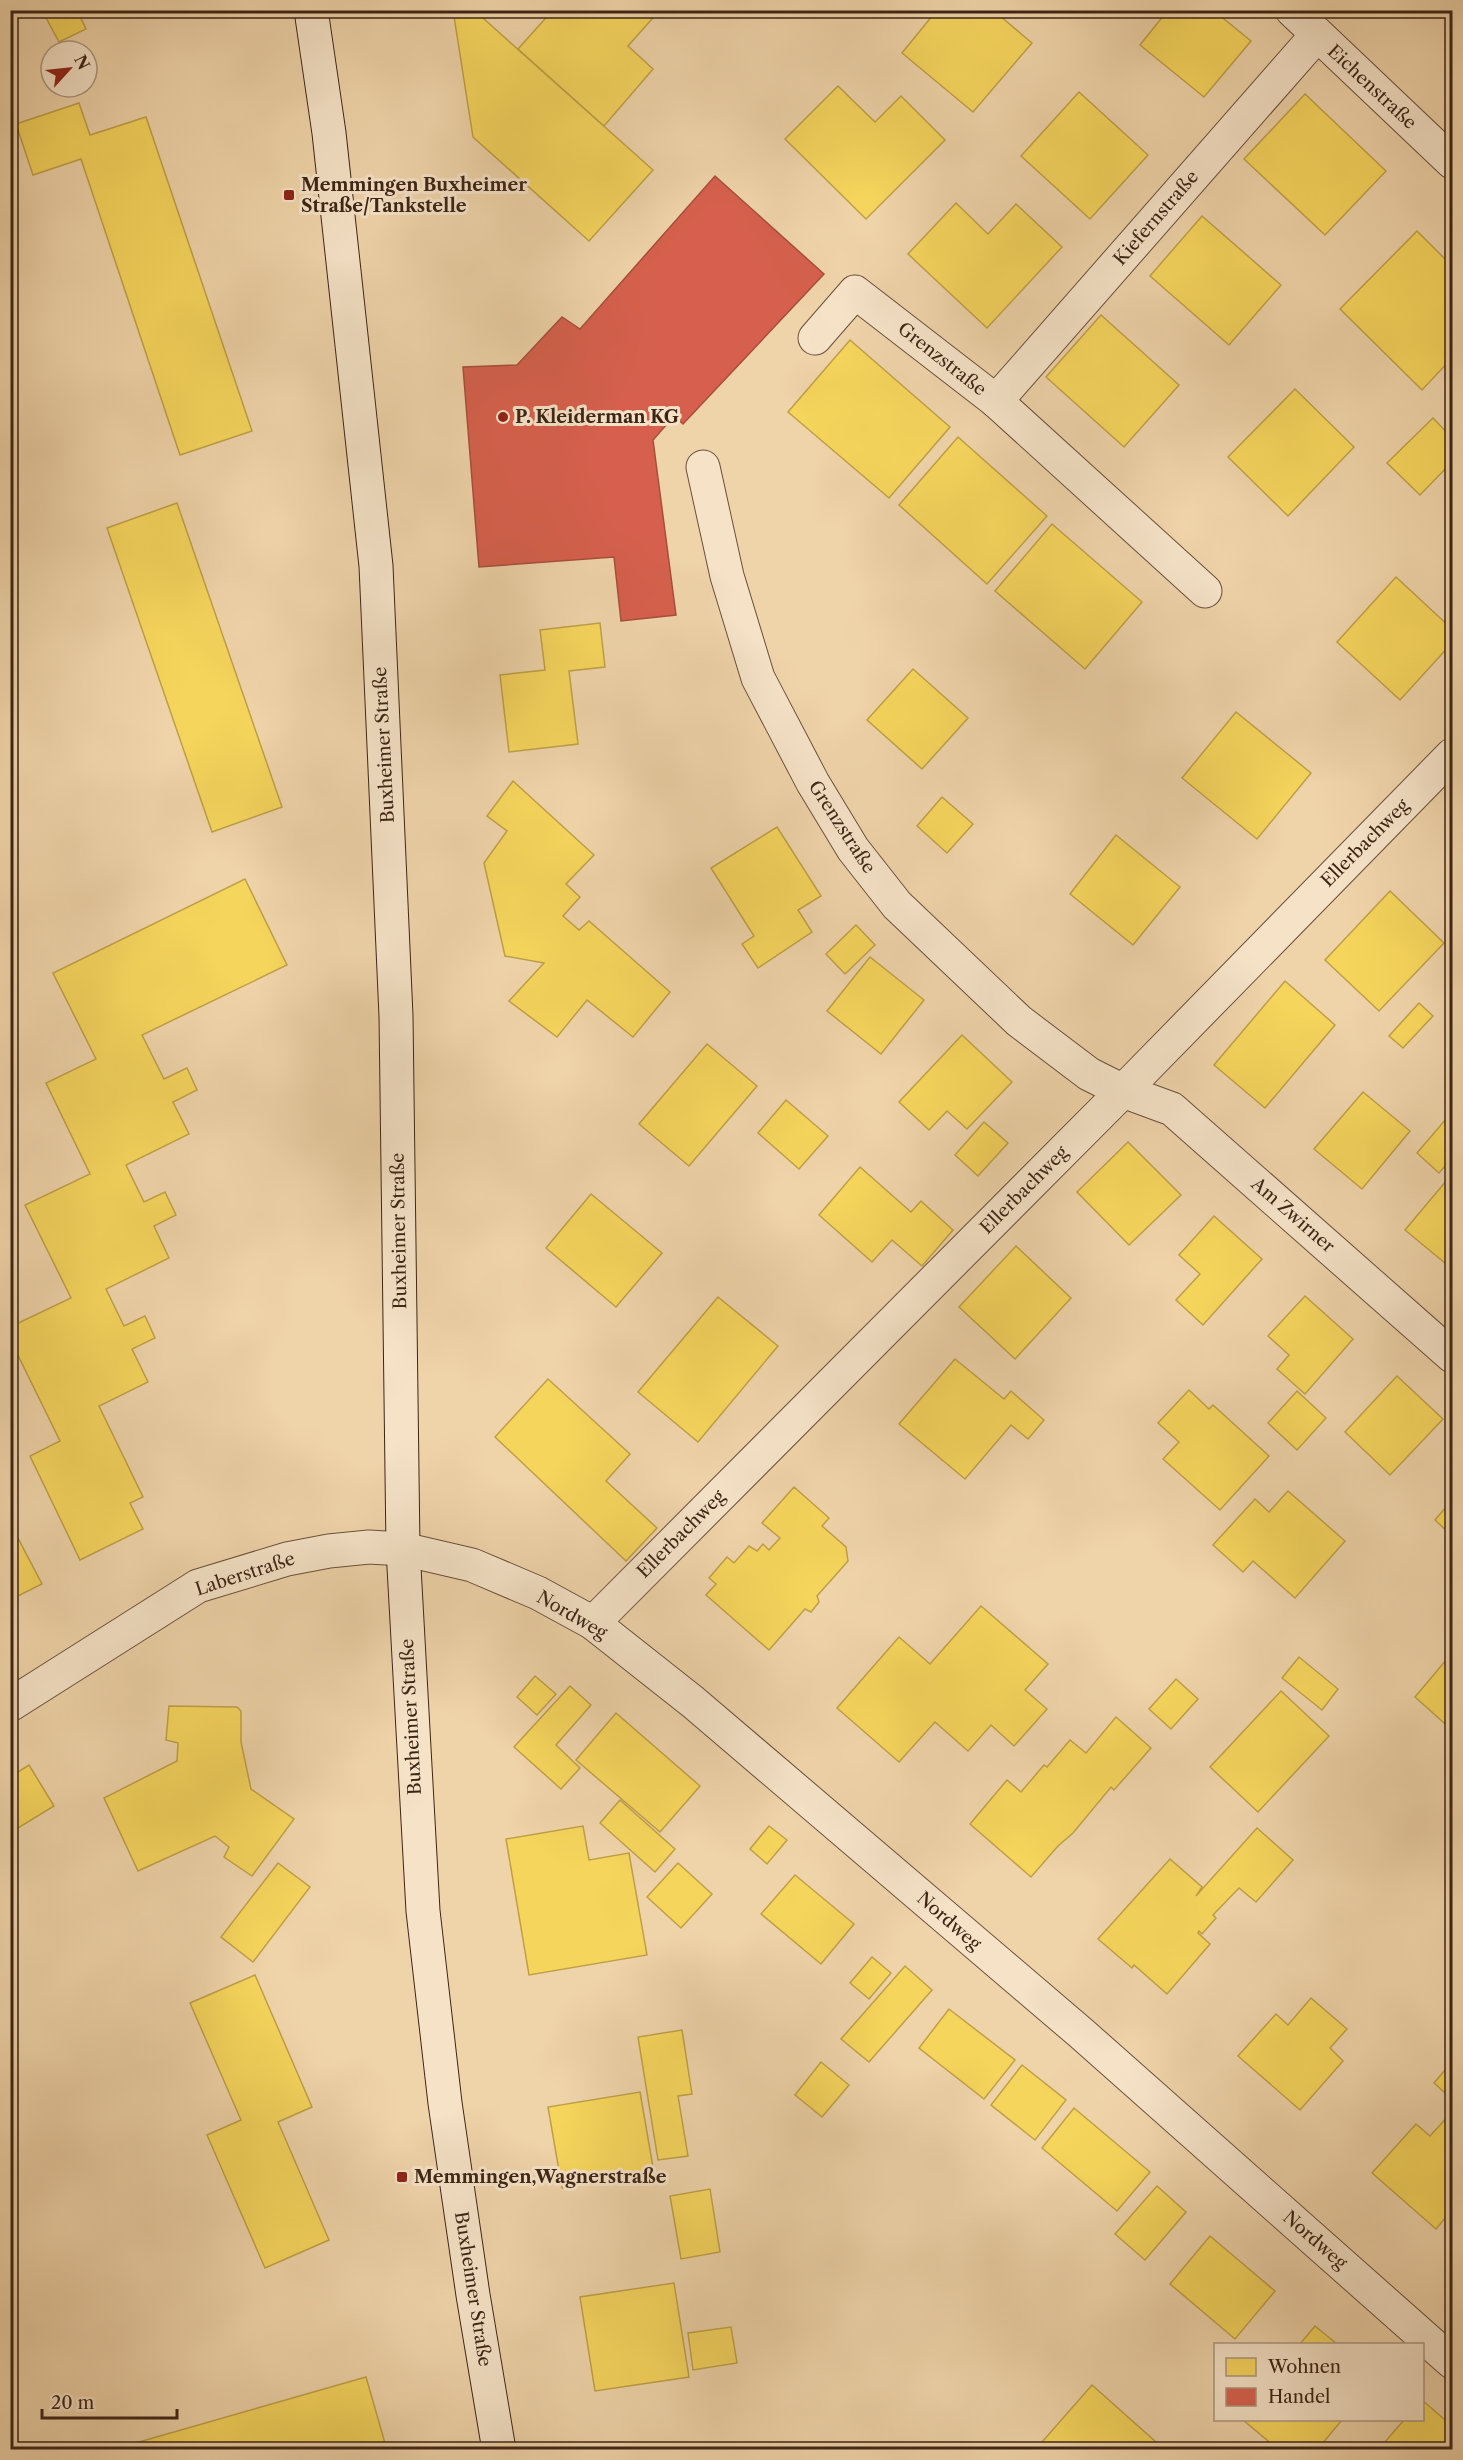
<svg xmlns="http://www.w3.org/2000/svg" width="1463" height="2460" font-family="'Libre Caslon Text',serif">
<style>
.homes{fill:#f6d55c;stroke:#bea047;stroke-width:1.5}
.shops{fill:#d6604d;stroke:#a84e3c;stroke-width:1.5}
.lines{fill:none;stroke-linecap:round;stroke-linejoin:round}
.minor-casing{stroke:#6a503b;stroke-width:35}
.secondary-casing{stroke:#3d2516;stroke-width:35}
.minor{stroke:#f5e2c7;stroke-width:33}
.secondary{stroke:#f5e2c7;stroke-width:33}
.poi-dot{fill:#8f2418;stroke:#f5e2c7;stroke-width:2}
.labels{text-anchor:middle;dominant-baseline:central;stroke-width:6;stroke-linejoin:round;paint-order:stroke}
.street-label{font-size:18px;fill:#3d2516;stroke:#f5e2c7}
.poi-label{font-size:18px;font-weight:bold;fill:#3d2516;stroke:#f5e2c7;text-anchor:start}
</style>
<rect width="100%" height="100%" fill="#efd3a9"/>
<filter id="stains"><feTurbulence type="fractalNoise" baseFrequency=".00333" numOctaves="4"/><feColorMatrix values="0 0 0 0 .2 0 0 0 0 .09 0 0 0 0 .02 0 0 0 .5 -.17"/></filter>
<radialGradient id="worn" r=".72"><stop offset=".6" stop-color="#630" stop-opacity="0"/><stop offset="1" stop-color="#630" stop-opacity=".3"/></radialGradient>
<!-- homes -->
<g class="homes">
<path d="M 42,10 L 77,10 L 86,29 L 59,42 Z"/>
<path d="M 453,10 L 474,10 L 653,170 L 589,241 L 473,137 Z"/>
<path d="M 553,10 L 660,10 L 628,46 L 653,69 L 604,126 L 518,49 Z"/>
<path d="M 937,10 L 993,10 L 1032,43 L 973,112 L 902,53 Z"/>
<path d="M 1168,10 L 1213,10 L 1251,41 L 1204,97 L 1140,45 Z"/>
<path d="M 838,86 L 875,122 L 901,96 L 945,140 L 866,219 L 785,139 Z"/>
<path d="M 1079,92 L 1148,155 L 1090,219 L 1021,156 Z"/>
<path d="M 1305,94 L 1386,171 L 1325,235 L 1244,159 Z"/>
<path d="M 79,103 L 90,135 L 146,117 L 252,431 L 180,455 L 81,159 L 33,175 L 16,124 Z"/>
<path d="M 956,203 L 988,234 L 1016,204 L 1062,247 L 987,328 L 908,254 Z"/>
<path d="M 1202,216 L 1281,285 L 1229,345 L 1150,276 Z"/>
<path d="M 1417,231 L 1452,266 L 1452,358 L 1422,390 L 1340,309 Z"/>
<path d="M 1101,315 L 1179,385 L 1124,447 L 1046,377 Z"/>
<path d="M 850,340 L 950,427 L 889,498 L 788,412 Z"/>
<path d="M 1295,389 L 1354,447 L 1288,516 L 1228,457 Z"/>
<path d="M 1433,418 L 1452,438 L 1452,462 L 1420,495 L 1387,463 Z"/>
<path d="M 958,437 L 1047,516 L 987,584 L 899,505 Z"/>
<path d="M 177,503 L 282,807 L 212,832 L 107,528 Z"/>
<path d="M 1052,524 L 1142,602 L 1085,669 L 995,591 Z"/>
<path d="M 1396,577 L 1452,629 L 1452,643 L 1400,700 L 1337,642 Z"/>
<path d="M 600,623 L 605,667 L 569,671 L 578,744 L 509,752 L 500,675 L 545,670 L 540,630 Z"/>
<path d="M 913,669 L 968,718 L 922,769 L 867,720 Z"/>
<path d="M 1236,712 L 1311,773 L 1257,839 L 1182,778 Z"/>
<path d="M 513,781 L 594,855 L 566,884 L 580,897 L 563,916 L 579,930 L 589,921 L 670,992 L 633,1037 L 587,1000 L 557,1037 L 509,1001 L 544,963 L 505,956 L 484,863 L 507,831 L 487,816 Z"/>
<path d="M 942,797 L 973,824 L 947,853 L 917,826 Z"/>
<path d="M 777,827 L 821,896 L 798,910 L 812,932 L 758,968 L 742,944 L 754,936 L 711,868 Z"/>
<path d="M 1116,835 L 1180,887 L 1133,945 L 1070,894 Z"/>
<path d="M 245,879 L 287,965 L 142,1035 L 164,1079 L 187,1068 L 197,1090 L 173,1102 L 189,1134 L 126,1165 L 144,1202 L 165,1192 L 176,1215 L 154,1226 L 169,1258 L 106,1289 L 124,1326 L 145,1316 L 155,1338 L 132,1349 L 148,1382 L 99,1406 L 143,1497 L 130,1503 L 143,1529 L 80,1560 L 30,1456 L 60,1441 L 10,1339 L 10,1327 L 71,1298 L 25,1205 L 90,1174 L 46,1083 L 96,1059 L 53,973 Z"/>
<path d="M 1390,891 L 1444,943 L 1379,1011 L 1325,960 Z"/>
<path d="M 856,925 L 875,945 L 845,974 L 826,954 Z"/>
<path d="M 870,957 L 924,1000 L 881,1054 L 827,1011 Z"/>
<path d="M 1285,981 L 1335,1025 L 1265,1108 L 1214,1065 Z"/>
<path d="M 1419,1003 L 1433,1016 L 1403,1048 L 1389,1036 Z"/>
<path d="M 962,1035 L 1012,1082 L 967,1129 L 947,1111 L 929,1130 L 899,1102 Z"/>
<path d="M 707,1044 L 757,1086 L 689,1166 L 639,1124 Z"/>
<path d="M 1363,1092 L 1410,1131 L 1362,1189 L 1314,1149 Z"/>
<path d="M 786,1100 L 828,1136 L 799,1169 L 758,1133 Z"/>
<path d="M 1452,1112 L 1452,1158 L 1439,1173 L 1417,1153 Z"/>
<path d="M 984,1122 L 1008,1143 L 978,1176 L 955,1155 Z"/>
<path d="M 1128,1142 L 1181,1195 L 1129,1245 L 1077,1192 Z"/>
<path d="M 860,1167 L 911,1212 L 921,1201 L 953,1230 L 922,1266 L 892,1240 L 872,1262 L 819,1215 Z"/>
<path d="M 1452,1174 L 1452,1267 L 1451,1268 L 1405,1230 Z"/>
<path d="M 591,1194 L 662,1253 L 616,1307 L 546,1248 Z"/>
<path d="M 1214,1216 L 1262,1259 L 1203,1325 L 1176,1300 L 1200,1274 L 1179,1255 Z"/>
<path d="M 1016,1246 L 1071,1298 L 1015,1359 L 959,1307 Z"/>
<path d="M 1305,1296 L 1353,1339 L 1305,1394 L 1277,1369 L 1289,1355 L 1268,1336 Z"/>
<path d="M 718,1297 L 778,1346 L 698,1442 L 638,1392 Z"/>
<path d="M 955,1359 L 1004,1399 L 1011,1391 L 1044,1420 L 1028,1439 L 1011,1425 L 965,1479 L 899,1424 Z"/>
<path d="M 1397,1376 L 1443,1419 L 1390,1475 L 1345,1432 Z"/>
<path d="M 548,1379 L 630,1454 L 606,1481 L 657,1528 L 626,1561 L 495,1437 Z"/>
<path d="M 1189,1390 L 1209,1409 L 1213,1405 L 1269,1456 L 1220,1510 L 1163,1459 L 1179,1442 L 1158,1423 Z"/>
<path d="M 1297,1391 L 1326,1418 L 1297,1450 L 1268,1423 Z"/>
<path d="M 794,1487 L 829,1518 L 822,1526 L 846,1547 L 848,1561 L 817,1596 L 819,1602 L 811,1612 L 805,1609 L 769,1650 L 706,1595 L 716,1584 L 709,1578 L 727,1557 L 734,1563 L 749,1546 L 757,1551 L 763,1544 L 769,1550 L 780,1538 L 762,1523 Z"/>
<path d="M 1288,1491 L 1345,1541 L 1295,1598 L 1253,1561 L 1243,1572 L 1213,1545 L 1255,1499 L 1269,1512 Z"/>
<path d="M 1452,1500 L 1452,1536 L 1435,1520 Z"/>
<path d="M 10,1523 L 42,1584 L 10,1600 Z"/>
<path d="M 981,1606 L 1048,1664 L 1025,1690 L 1047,1709 L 1014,1746 L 991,1725 L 968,1751 L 935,1722 L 899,1762 L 837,1708 L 899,1637 L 930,1664 Z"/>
<path d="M 1452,1653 L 1452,1730 L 1415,1697 Z"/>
<path d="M 1299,1657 L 1338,1689 L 1322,1710 L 1282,1678 Z"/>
<path d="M 535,1676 L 556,1694 L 537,1715 L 517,1697 Z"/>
<path d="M 1176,1679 L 1198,1699 L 1171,1729 L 1149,1709 Z"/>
<path d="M 570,1686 L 591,1705 L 556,1745 L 580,1768 L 561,1789 L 514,1747 Z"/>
<path d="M 1281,1691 L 1329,1736 L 1258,1812 L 1210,1767 Z"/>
<path d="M 169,1706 L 237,1707 L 241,1711 L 241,1742 L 251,1789 L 294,1819 L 252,1876 L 224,1857 L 229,1847 L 215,1836 L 138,1871 L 104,1798 L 177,1761 L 178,1743 L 166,1740 Z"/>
<path d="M 616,1713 L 700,1786 L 660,1832 L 576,1760 Z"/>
<path d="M 1116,1717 L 1151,1748 L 1114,1790 L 1111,1787 L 1073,1833 L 1058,1846 L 1031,1877 L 970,1824 L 1007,1780 L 1021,1792 L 1044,1765 L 1047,1767 L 1070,1740 L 1086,1753 Z"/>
<path d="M 29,1765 L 54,1806 L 10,1833 L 10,1777 Z"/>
<path d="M 620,1800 L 675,1849 L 655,1872 L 600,1823 Z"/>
<path d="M 583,1826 L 589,1860 L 629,1853 L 647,1955 L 529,1975 L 506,1839 Z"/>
<path d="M 769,1826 L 787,1840 L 767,1864 L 750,1849 Z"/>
<path d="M 1257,1828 L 1293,1860 L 1256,1902 L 1239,1888 L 1213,1915 L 1216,1918 L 1202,1934 L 1199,1931 L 1198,1933 L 1210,1944 L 1167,1994 L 1134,1965 L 1132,1968 L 1098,1939 L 1170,1859 L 1202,1887 L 1196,1896 Z"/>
<path d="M 278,1863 L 310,1887 L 253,1962 L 221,1937 Z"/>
<path d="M 678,1863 L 712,1894 L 681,1928 L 647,1897 Z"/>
<path d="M 795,1875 L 854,1924 L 821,1964 L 761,1914 Z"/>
<path d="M 872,1957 L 891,1973 L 869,1999 L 850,1983 Z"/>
<path d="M 905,1966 L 932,1990 L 869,2062 L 841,2039 Z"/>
<path d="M 255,1975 L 312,2107 L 278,2122 L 329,2240 L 265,2268 L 207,2135 L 241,2120 L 190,2003 Z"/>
<path d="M 1311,1998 L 1347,2029 L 1330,2048 L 1343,2061 L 1300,2110 L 1238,2056 L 1276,2014 L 1288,2025 Z"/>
<path d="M 949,2009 L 1015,2060 L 984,2099 L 919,2048 Z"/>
<path d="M 682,2030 L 692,2094 L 678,2096 L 688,2156 L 658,2160 L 638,2037 Z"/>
<path d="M 821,2062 L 849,2085 L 822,2117 L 795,2095 Z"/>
<path d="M 1452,2062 L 1452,2099 L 1434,2083 Z"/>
<path d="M 1022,2065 L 1066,2100 L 1035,2140 L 991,2105 Z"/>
<path d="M 640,2092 L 654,2173 L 562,2188 L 548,2107 Z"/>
<path d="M 1074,2108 L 1150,2172 L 1117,2211 L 1042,2148 Z"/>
<path d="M 1452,2112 L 1452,2210 L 1436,2229 L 1372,2173 L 1416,2124 L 1430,2136 Z"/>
<path d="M 1157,2186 L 1186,2212 L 1145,2260 L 1115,2234 Z"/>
<path d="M 710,2189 L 720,2252 L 681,2259 L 670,2196 Z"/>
<path d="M 1210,2236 L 1275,2291 L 1235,2339 L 1170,2284 Z"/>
<path d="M 674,2283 L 689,2377 L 595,2391 L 580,2297 Z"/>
<path d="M 1315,2326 L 1337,2344 L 1300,2344 Z"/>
<path d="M 731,2327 L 737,2363 L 693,2370 L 688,2333 Z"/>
<path d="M 366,2377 L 387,2450 L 111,2450 Z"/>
<path d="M 1092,2385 L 1165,2450 L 1035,2450 Z"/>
<path d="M 1422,2400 L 1452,2426 L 1452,2450 L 1378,2450 L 1404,2420 L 1422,2420 Z"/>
<path d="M 1243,2420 L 1342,2420 L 1317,2450 L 1279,2450 Z"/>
</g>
<!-- shops -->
<path class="shops" d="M 715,176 L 824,274 L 683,424 L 674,416 L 653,440 L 676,615 L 621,621 L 614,557 L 479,567 L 463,367 L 517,365 L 562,317 L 580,329 Z"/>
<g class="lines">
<defs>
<g id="minor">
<path d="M 1292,10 L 1452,162"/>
<path d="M 815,338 L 855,292 L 996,401 L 1205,591"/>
<path d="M 996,401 L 1317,35"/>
<path d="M 703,467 L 727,576 L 758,678 L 813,783 L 853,849 L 897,905 L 1019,1021 L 1089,1074 L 1123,1091 L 1172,1109 L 1452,1356"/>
<path d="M 593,1623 L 1123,1091 L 1452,755"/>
<path d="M 10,1705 L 198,1586 L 287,1559 L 329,1551 L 369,1547 L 403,1549 L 472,1565 L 538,1593 L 593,1623 L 693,1702 L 1081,2033 L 1452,2362"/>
</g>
<path id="secondary" d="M 311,10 L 329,133 L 376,566 L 396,1016 L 403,1549 L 423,1911 L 445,2103 L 473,2295 L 499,2450"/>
</defs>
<!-- minor casing -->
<use href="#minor" class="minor-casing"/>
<!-- secondary casing -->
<use href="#secondary" class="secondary-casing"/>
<!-- minor -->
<use href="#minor" class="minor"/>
<!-- secondary -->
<use href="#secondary" class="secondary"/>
</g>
<!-- markers -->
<g class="poi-dot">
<rect x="283" y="189" width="12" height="12" rx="3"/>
<circle cx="503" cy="417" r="6"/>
<rect x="396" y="2171" width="12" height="12" rx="3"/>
</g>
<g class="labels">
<!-- street labels -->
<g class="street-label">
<text transform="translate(1372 87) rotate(43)">Eichenstraße</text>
<text transform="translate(1156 218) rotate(-49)">Kiefernstraße</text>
<text transform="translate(942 359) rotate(38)">Grenzstraße</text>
<text transform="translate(384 745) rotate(-93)">Buxheimer Straße</text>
<text transform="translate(842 827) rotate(57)">Grenzstraße</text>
<text transform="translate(1365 843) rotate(-45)">Ellerbachweg</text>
<text transform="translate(1024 1190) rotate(-45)">Ellerbachweg</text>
<text transform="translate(1293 1215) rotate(41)">Am Zwirner</text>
<text transform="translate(399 1231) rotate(-91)">Buxheimer Straße</text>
<text transform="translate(681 1534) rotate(-45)">Ellerbachweg</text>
<text transform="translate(245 1574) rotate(-18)">Laberstraße</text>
<text transform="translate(572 1615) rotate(30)">Nordweg</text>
<text transform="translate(411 1717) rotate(-93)">Buxheimer Straße</text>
<text transform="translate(949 1921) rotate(41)">Nordweg</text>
<text transform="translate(1315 2240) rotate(41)">Nordweg</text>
<text transform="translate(473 2289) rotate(81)">Buxheimer Straße</text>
</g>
<!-- poi labels -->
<g class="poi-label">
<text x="301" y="185">Memmingen Buxheimer<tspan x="301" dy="21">Straße/Tankstelle</tspan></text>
<text x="515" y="417">P. Kleiderman KG</text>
<text x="414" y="2177">Memmingen,Wagnerstraße</text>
</g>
</g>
<!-- margin -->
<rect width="1463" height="2460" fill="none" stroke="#efd3a9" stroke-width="36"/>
<rect x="12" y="12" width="1439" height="2436" fill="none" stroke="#3d2516" stroke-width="3"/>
<rect x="18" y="18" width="1427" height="2424" fill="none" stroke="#3d2516" stroke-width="1.5"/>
<!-- legend -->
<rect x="1214" y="2343" width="210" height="78" fill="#f5e2c7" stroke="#ab9680" stroke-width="1.5"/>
<rect x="1226" y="2358" width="30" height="18" fill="#f6d55c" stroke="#ab9680" stroke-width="1.5"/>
<text x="1268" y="2373" font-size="18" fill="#3d2516">Wohnen</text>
<rect x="1226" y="2388" width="30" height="18" fill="#d6604d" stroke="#ab9680" stroke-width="1.5"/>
<text x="1268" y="2403" font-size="18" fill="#3d2516">Handel</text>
<!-- north arrow -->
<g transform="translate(69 69) rotate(63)"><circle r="28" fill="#f5e2c7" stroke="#ab9680" stroke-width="1.5"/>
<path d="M0-4.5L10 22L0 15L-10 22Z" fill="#8f2418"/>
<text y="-9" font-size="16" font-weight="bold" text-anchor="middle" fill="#3d2516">N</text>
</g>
<!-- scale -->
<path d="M42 2409v9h135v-9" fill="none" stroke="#3d2516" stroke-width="3"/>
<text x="51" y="2409" font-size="18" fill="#3d2516" stroke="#f5e2c7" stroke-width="4.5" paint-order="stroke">20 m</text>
<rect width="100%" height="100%" filter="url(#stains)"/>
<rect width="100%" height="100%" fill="url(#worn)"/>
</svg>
